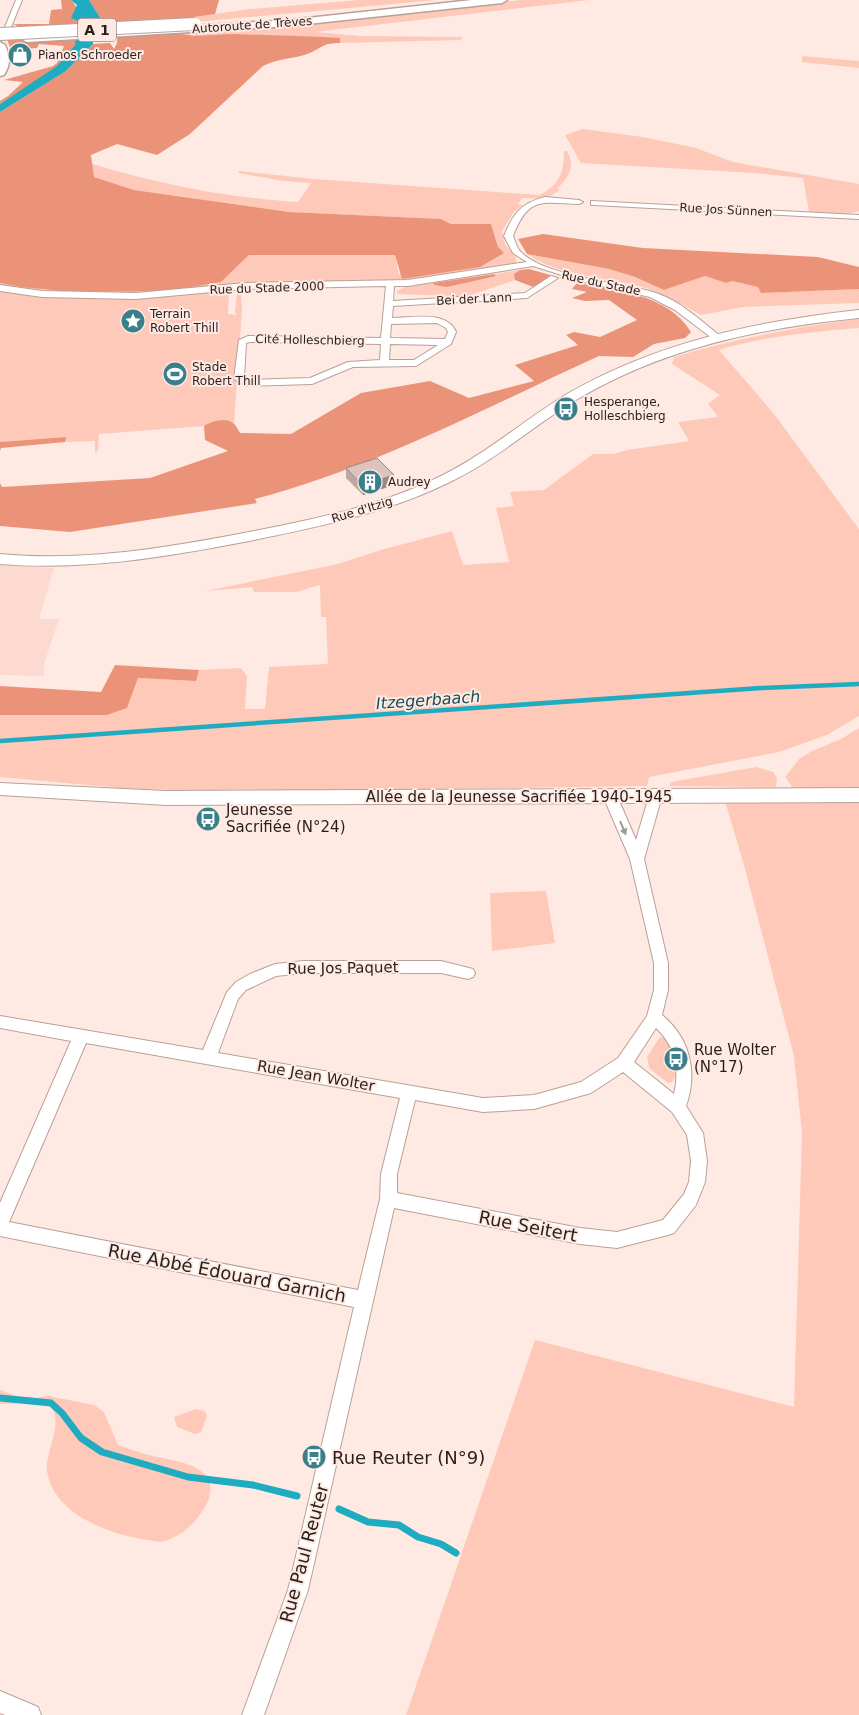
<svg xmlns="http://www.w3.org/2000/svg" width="859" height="1715" font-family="'DejaVu Sans',sans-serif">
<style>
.built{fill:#fddad0}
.green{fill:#fec9b8}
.forest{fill:#ea9379}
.water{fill:#1fabc0}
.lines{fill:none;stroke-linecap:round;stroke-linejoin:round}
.stream-far1{stroke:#1fabc0;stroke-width:4.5}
.stream{stroke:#1fabc0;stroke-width:7}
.minor-casing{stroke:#b9a098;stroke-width:2}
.secondary-casing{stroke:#b9a098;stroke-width:2}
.primary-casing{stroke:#b9a098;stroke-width:3}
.motorway-casing{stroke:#b9a098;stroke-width:3}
.minor{fill:#fff;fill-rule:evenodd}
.secondary{fill:#fff;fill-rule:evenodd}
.primary{fill:#fff;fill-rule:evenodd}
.motorway{fill:#fff;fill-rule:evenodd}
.motorway-bridge-casing{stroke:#b9a098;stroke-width:14;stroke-linecap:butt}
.motorway-bridge{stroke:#fff;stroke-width:12}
.wall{fill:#bea8a1}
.shaded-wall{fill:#9b8883}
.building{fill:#ddc3bb;stroke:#9b8883}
.oneway{fill:#9e9a99}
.labels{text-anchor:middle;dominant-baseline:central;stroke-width:4;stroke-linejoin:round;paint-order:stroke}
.far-street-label{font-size:12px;fill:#281f1c;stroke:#ffeae3}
.far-poi-label{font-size:12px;fill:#281f1c;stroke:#ffeae3;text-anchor:start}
.shield{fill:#ffeae3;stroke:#685c58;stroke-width:1}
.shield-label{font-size:14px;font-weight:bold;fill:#281f1c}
.street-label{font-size:15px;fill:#281f1c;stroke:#ffeae3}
.poi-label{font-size:15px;fill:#281f1c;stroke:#ffeae3;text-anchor:start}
.water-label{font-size:16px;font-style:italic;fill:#174d56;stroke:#ffeae3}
.near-street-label{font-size:18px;fill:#281f1c;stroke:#ffeae3}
.near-poi-label{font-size:18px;fill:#281f1c;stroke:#ffeae3;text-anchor:start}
</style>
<rect width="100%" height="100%" fill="#ffeae3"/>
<!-- built -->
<path class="built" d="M 0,564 L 54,568 L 39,619 L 59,619 L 44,664 L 44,676 L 0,675 Z"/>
<!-- green -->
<g class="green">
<path d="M 359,0 L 438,0 L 195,22 L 198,32 L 364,18 L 521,0 L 589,0 L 315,32 L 360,36 L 463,37 L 461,40 L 340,43 L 340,39 C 304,36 268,35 232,34 C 213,34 196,37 178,33 L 178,22 L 180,19 L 250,9 Z"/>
<path d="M 802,56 L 859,61 L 859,68 L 802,62 Z"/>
<path d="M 583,129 L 643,137 L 696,148 L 733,162 L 859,184 L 859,211 L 847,214 L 809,212 L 803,178 L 754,173 L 581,163 L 565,135 Z"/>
<path d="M 564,151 L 567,151 C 576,167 569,176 557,189 L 560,190 L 545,199 L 522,198 L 518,204 L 523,205 L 514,212 L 502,231 L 505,244 L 516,257 L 516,263 L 512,265 L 390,282 L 229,288 L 228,314 L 237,315 L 235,313 L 237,292 L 246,290 L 241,293 L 242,310 L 234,424 C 226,418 212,420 204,426 L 99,434 L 98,451 L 95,452 L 95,441 L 65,442 L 65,437 L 0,442 L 0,283 L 45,290 L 104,293 L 221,282 L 249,255 L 395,255 L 399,275 L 498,247 L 491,224 L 451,224 L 441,219 L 289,212 L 134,190 L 94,177 L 92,164 C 162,185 224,197 298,202 L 311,183 L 283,181 L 238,173 L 239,171 L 314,179 L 540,195 C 560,184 564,173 564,151 Z"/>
<path d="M 527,254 L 609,269 L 635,277 L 664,290 L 705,276 L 725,283 L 732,281 L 758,287 L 761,293 L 859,289 L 859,303 L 743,307 L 701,315 C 681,304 663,293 642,287 C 603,276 562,278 527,254 Z"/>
<path d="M 520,270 L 515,274 L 515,280 L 462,298 L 450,296 L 397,294 L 397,291 L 405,287 L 433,283 L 434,285 L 496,276 L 494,274 Z"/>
<path d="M 859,319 L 859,328 C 813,332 764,336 719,350 L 774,414 L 859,529 L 859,716 L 827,735 L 779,752 L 649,777 L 647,786 L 226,792 L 121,788 L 0,777 L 0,715 L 107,715 L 127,708 L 138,678 L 195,681 L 199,670 L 241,668 L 247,676 L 245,709 L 265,709 L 269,667 L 328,664 L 326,617 L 321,617 L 320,585 L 296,592 L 254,592 L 252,587 L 205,591 L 338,564 L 381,550 L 452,531 L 463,565 L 509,562 L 496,508 L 514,506 L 510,492 L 544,490 L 593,454 L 613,454 L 627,450 L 689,441 L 678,422 L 718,417 L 708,404 L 720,395 L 672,364 L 674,357 C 735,339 796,327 859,319 Z"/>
<path d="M 859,728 L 859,1715 L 406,1715 L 535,1340 L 794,1407 L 802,1133 L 794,1056 L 744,865 L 725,801 L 792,801 L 791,785 L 785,777 L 800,758 L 812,751 L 841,739 Z"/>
<path d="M 756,767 L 773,772 L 777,778 L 776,787 L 669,786 L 671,782 Z"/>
<path d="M 546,891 L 555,943 L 492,951 L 490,893 Z"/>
<path d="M 660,1037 L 668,1039 L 676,1076 L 672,1082 L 668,1083 L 649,1068 L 647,1057 Z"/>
<path d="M 0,1390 L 16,1396 L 35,1398 L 48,1396 L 94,1405 L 104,1412 L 118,1445 C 131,1449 145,1455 158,1457 C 181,1462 221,1467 208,1501 C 200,1519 184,1535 165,1541 C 159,1543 149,1540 142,1539 C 106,1533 53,1513 47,1471 C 44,1455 66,1419 49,1406 C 40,1400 11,1404 0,1404 Z"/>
<path d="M 196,1409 L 205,1411 L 207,1416 L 201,1432 L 195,1434 L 177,1427 L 174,1417 Z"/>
</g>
<!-- forest -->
<g class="forest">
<path d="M 61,0 L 71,0 C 79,7 77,17 83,23 L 75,45 L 57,67 L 0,104 L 0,101 L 8,96 L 23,82 L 4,80 L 53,66 L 57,63 L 64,46 L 39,44 L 37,48 L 11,50 L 7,39 L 20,27 L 13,24 L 49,24 L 51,10 L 62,9 Z"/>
<path d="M 89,0 L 219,0 L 215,14 L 180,19 L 178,22 L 178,33 C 196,38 213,34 232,34 C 268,35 304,36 340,38 L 340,43 C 323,43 323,47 310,53 C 295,59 278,58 263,66 L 190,134 L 157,155 L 117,144 L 91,155 L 94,177 L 134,190 L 289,212 L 441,219 L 451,224 L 491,224 L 498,247 L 504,253 L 480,267 L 402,279 L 395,255 L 249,255 L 221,282 L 168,291 L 71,292 L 21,287 L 0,283 L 0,112 L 66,71 L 93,44 L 110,43 L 114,49 L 117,43 L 118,21 L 103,22 Z"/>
<path d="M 543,234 L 643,248 L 818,257 L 859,267 L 859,289 L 761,293 L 758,287 L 732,281 L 726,283 L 705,276 L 664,290 L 635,277 L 609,269 L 527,254 L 518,239 Z"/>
<path d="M 529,269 L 550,275 L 549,279 L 533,287 L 515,280 L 514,274 L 520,270 Z"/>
<path d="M 494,274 L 496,276 L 447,287 L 434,285 L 433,283 Z"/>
<path d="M 577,283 C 616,290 668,294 691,332 L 685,338 L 654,344 L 633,357 L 599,356 C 487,407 376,467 255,499 L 257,503 L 70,532 L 0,526 L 0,483 L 2,487 L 150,478 L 228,451 L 205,440 L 204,426 C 211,421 226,417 233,423 C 236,425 238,430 240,433 L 291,434 L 361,393 L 430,381 L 469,398 L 534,381 L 515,365 L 578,345 L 566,335 L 574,332 L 600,337 L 637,320 L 609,300 L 585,301 L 572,298 L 587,292 L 572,289 Z"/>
<path d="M 66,437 L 65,442 L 1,448 L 0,451 L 0,442 Z"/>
<path d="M 115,665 L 199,670 L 196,681 L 138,678 L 127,708 L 107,715 L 0,715 L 0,686 L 101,692 Z"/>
</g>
<!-- water -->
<path class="water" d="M 71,0 L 89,0 L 101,19 L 93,24 L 93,44 L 66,71 L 0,112 L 0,104 L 57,66 L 75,45 L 76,28 L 83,23 L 71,18 L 77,5 Z"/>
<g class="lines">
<!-- stream-far1 -->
<path class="stream-far1" d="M 0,741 L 761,688 L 859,684"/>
<!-- stream -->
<g class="stream">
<path d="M 0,1398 L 51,1403 L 62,1413 L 81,1438 L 102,1452 L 188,1477 L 253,1485 L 297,1496"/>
<path d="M 339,1509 L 368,1522 L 399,1525 L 418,1537 L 441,1544 L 456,1553"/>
</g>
<defs>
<g id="minor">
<path d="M 16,0 L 22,0 L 11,27 L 19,33 L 11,38 L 8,36 L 12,33 L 5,27 Z"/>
<path d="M 545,197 L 579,200 L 583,202 L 579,204 C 542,203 529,195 513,236 C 515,240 516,246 519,250 C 541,277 623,282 656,293 C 680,301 700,320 719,335 L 719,339 L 713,339 L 675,310 L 650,297 L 584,282 L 533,266 L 408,286 L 394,286 L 393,301 L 525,293 L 551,276 L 558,278 L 527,298 L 393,306 L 392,318 C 411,318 447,310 456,332 L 451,344 L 416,366 L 353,367 L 312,384 L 247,386 L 234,379 L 239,340 L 248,336 L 381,338 L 386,286 L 245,289 L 136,299 L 42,297 L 0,291 L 0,285 L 42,291 L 136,293 L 245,283 L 408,280 L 527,262 L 513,253 L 504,236 C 513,214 521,203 545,197 ZM 437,323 L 446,328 L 448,332 L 445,339 L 390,338 L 391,324 ZM 250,342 L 381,344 L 380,360 L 348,362 L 310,378 L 249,380 L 244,378 L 246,343 ZM 390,344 L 438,345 L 414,360 L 389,360 Z"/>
<path d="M 591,201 L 859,215 L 859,219 L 594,205 L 591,205 Z"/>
<path d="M 610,791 L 615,793 L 617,796 L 636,840 L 650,793 L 660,793 L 662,796 L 644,859 L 668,963 L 668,990 L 662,1015 C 690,1038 698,1072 686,1106 L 703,1133 L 707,1161 L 705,1182 L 696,1205 L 674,1233 L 668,1235 L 617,1248 L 580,1244 L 394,1208 L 308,1590 L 264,1715 L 242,1715 L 288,1590 L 354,1307 L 0,1236 L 0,1203 L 71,1041 L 0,1028 L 0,1016 L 203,1050 L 227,992 L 236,982 L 250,974 L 275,964 L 304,961 L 441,961 L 473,969 L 475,973 L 473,977 L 468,979 L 441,973 L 304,973 L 276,976 L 246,990 L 238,999 L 218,1053 L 483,1098 L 534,1095 L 581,1082 L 618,1058 L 647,1016 L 654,990 L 654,963 L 630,859 L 603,796 L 605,793 ZM 656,1028 C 675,1045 680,1070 674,1094 L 634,1062 ZM 86,1043 L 400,1098 L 381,1174 L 380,1199 L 358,1290 L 9,1222 ZM 623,1072 L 672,1112 L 687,1135 L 691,1161 L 689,1182 L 684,1194 L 663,1220 L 617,1232 L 580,1228 L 397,1193 L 397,1174 L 415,1100 L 483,1112 L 534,1109 L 591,1093 Z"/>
<path d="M 0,1691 L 38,1707 L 41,1715 L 5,1715 L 0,1713 Z"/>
</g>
<g id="secondary">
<path d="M 859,310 L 859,318 C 760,328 663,348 576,400 C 533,426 496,460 450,482 C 387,513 318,527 249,541 C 166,557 84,571 0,564 L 0,554 C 84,562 166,548 249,532 C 315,519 381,506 441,476 C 486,454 524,420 567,394 C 657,342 757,321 859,310 Z"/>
<path d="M 0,783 L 166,791 L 859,788 L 859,802 L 166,805 L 0,795 Z"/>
</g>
<path id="primary" d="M 0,42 L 5,45 C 10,56 11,64 4,75 L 0,76 Z"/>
<path id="motorway" d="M 472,0 L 507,0 L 502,3 L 289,26 L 27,42 L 21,39 L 27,36 L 289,20 Z"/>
</defs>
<!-- minor casing -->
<use href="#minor" class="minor-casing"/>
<!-- secondary casing -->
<use href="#secondary" class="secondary-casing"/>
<!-- primary casing -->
<use href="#primary" class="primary-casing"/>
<!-- motorway casing -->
<use href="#motorway" class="motorway-casing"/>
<!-- minor -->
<use href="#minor" class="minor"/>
<!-- secondary -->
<use href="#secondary" class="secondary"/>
<!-- primary -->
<use href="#primary" class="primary"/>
<!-- motorway -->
<use href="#motorway" class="motorway"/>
<defs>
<path id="motorway-bridge" d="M 0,34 L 195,24"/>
</defs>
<!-- motorway-bridge casing -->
<use href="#motorway-bridge" class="motorway-bridge-casing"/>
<!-- motorway-bridge -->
<use href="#motorway-bridge" class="motorway-bridge"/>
</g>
<!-- wall -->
<path class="wall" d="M 346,468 L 394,475 L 394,485 L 363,495 L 346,478 Z"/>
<!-- shaded-wall -->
<path class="shaded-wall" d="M 394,475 L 394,485 L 363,495 L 362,485 Z"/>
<!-- building -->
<path class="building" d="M 377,458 L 394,475 L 362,485 L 346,468 Z"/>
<!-- one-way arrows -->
<defs><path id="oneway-solid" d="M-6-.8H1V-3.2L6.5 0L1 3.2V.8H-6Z" transform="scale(1.25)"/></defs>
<use class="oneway" href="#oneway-solid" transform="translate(623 828) rotate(67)"/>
<!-- icons -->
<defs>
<symbol id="shop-disc" viewBox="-11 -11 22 22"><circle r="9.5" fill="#3a7f8c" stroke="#ffeae3"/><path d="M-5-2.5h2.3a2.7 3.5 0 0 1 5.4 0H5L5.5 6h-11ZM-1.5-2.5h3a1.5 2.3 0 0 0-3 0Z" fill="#fff"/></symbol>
<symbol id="sight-disc" viewBox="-11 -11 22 22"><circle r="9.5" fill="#3a7f8c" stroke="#ffeae3"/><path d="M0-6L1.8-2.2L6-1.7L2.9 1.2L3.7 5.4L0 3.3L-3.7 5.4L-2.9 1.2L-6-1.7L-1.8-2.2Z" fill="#fff"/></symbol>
<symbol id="stadium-disc" viewBox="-11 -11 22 22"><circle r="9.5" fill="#3a7f8c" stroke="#ffeae3"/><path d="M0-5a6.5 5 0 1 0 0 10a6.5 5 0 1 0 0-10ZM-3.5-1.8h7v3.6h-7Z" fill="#fff"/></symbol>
<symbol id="bus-disc" viewBox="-11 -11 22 22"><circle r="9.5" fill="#3a7f8c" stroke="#ffeae3"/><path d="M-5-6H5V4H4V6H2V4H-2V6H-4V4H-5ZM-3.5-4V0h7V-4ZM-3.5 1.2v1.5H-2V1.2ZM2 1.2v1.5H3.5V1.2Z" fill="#fff"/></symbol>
<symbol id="building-disc" viewBox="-11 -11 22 22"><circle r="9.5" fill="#3a7f8c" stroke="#ffeae3"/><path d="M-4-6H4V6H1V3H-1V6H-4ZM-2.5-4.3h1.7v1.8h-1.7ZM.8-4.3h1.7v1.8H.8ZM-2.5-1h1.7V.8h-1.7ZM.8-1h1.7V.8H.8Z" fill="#fff"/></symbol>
</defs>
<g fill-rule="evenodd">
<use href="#shop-disc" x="6" y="41" width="28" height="28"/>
<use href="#sight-disc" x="119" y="307" width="28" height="28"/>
<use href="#stadium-disc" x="161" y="360" width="28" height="28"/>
<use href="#bus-disc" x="552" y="395" width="28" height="28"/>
<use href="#building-disc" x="356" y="468" width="28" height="28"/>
<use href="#bus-disc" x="194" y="805" width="28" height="28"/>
<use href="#bus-disc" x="662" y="1045" width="28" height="28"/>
<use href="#bus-disc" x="300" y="1443" width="28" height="28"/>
</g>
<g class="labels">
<!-- far-street labels -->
<g class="far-street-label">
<text transform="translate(252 25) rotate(-4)">Autoroute de Trèves</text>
<text transform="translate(726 210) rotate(3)">Rue Jos Sünnen</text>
<text transform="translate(601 283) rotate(12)">Rue du Stade</text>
<text transform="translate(267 288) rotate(-2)">Rue du Stade 2000</text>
<text transform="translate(474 299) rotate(-3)">Bei der Lann</text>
<text transform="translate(310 340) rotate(1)">Cité Holleschbierg</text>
<text transform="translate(362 510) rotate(-17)">Rue d'Itzig</text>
</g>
<!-- far-poi labels -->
<g class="far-poi-label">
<text x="38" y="55">Pianos Schroeder</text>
<text x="150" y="314">Terrain<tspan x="150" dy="14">Robert Thill</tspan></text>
<text x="192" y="367">Stade<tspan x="192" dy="14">Robert Thill</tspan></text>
<text x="584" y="402">Hesperange,<tspan x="584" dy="14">Holleschbierg</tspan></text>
<text x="388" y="482">Audrey</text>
</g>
<!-- shield labels -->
<rect class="shield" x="78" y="18.5" width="38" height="23" rx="4"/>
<g class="shield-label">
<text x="97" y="30">A 1</text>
</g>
<!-- street labels -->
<g class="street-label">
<text x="519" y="797">Allée de la Jeunesse Sacrifiée 1940-1945</text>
<text transform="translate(343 968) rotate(-1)">Rue Jos Paquet</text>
<text transform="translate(316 1076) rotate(10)">Rue Jean Wolter</text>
</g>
<!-- poi labels -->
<g class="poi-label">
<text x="226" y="810">Jeunesse<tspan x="226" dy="17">Sacrifiée (N°24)</tspan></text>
<text x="694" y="1050">Rue Wolter<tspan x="694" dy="17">(N°17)</tspan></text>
</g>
<!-- water labels -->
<g class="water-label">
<text transform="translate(428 700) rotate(-4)">Itzegerbaach</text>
</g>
<!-- near-street labels -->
<g class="near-street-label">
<text transform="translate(528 1226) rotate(11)">Rue Seitert</text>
<text transform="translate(227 1273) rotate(11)">Rue Abbé Édouard Garnich</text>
<text transform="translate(304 1553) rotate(-75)">Rue Paul Reuter</text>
</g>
<!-- near-poi labels -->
<g class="near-poi-label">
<text x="332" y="1457">Rue Reuter (N°9)</text>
</g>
</g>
</svg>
